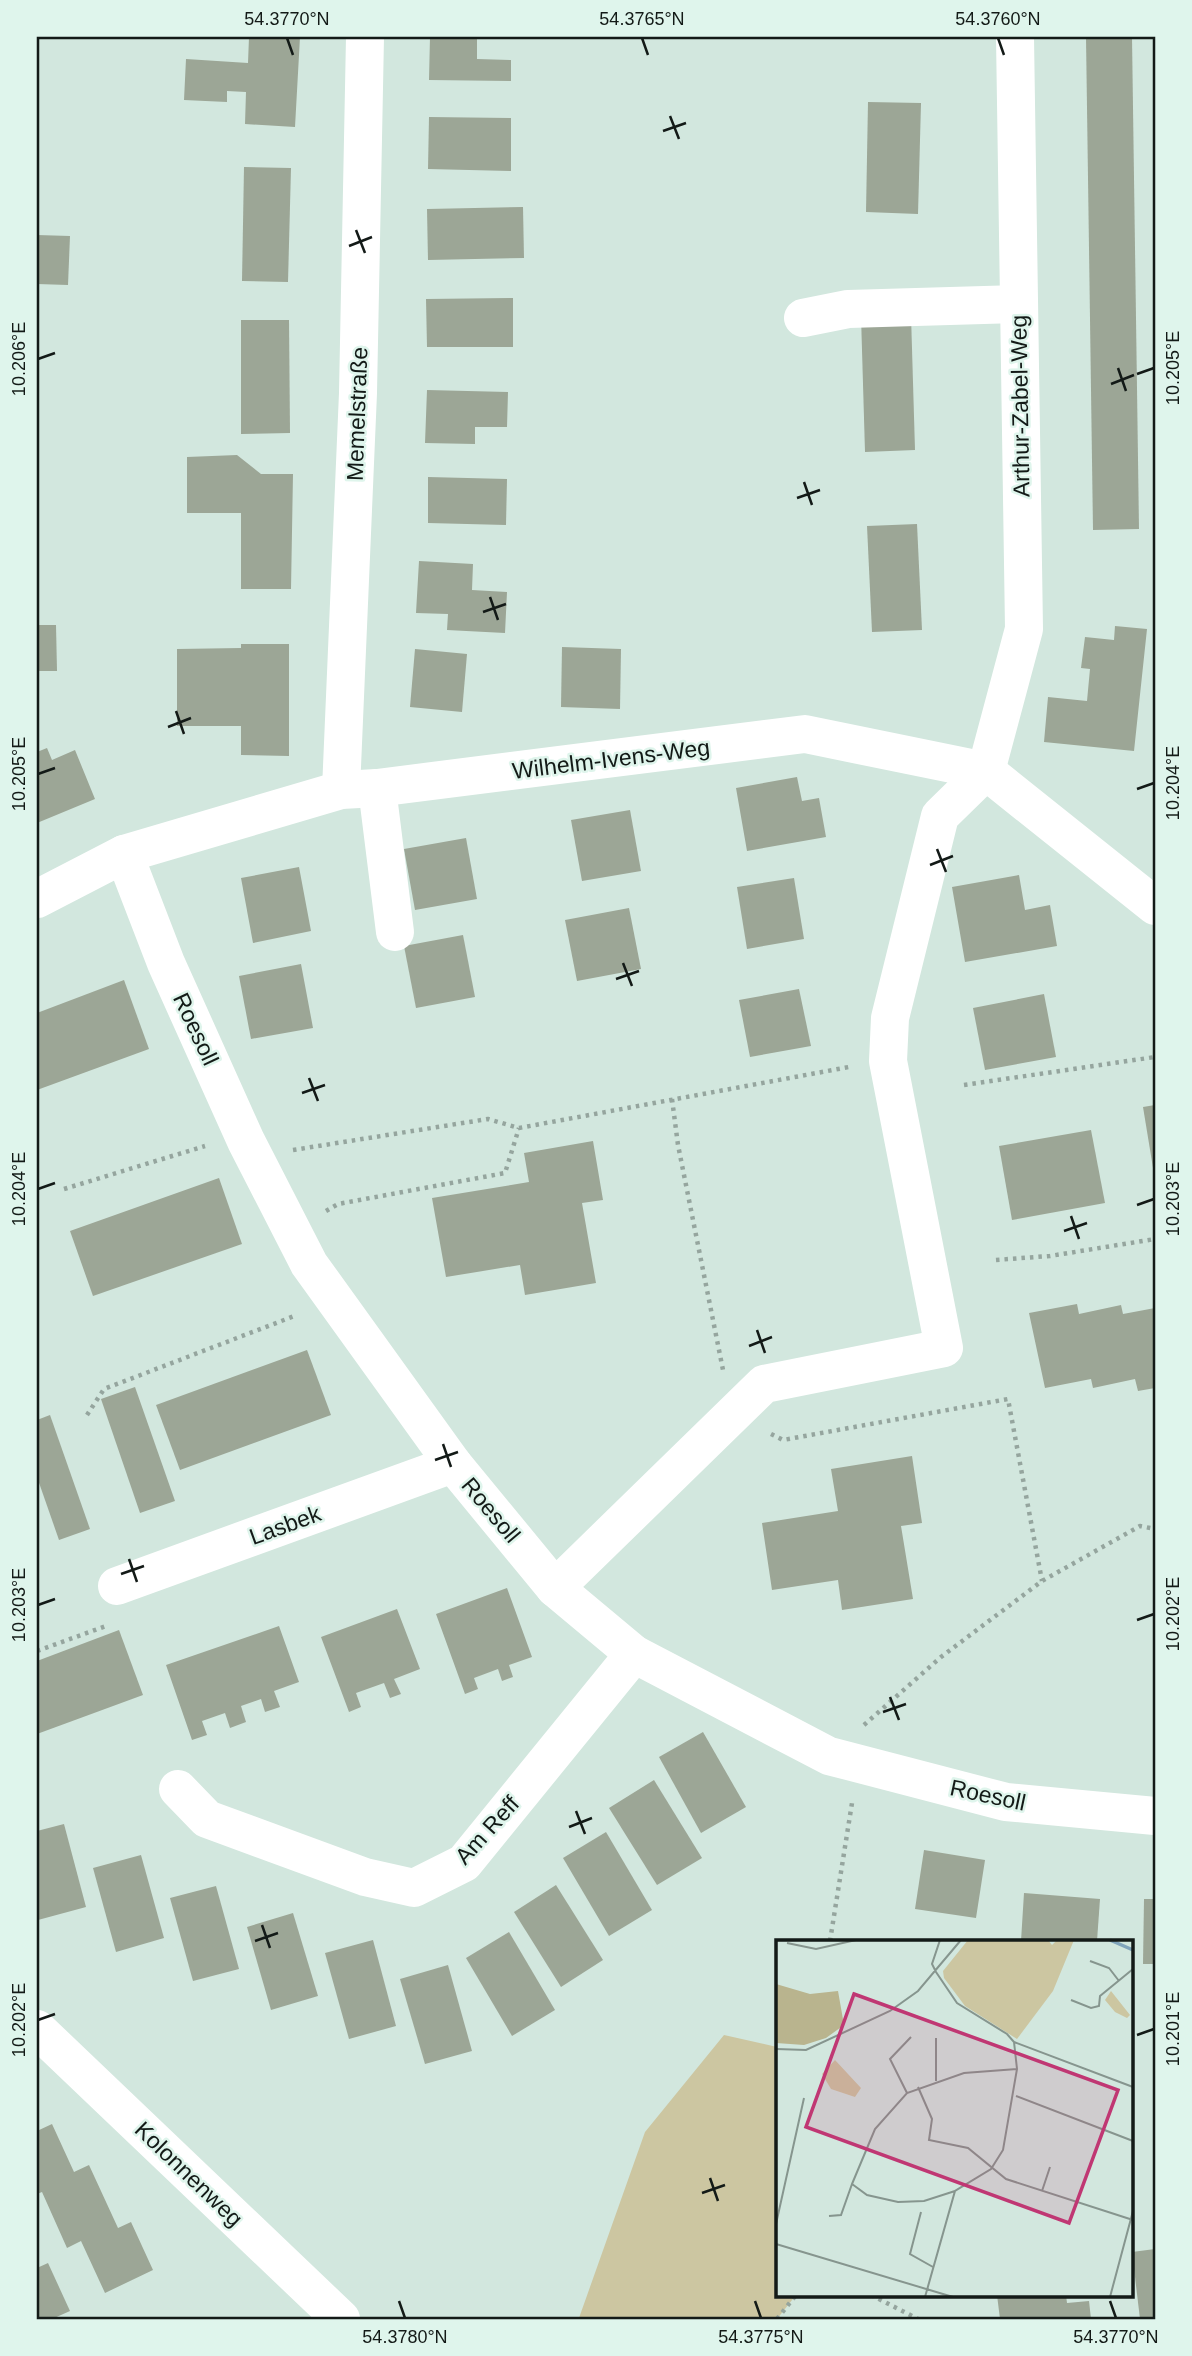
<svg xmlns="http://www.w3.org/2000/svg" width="1192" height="2356" font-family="Arial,sans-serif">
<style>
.green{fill:#ccc6a1}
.building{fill:#9ca696}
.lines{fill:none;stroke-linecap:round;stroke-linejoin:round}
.path{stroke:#95a59e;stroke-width:4.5;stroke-dasharray:3.5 5;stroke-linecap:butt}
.minor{stroke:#fff;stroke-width:38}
.ticks{fill:none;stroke:#131a17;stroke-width:2.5}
.labels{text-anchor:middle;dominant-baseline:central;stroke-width:5;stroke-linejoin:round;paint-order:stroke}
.street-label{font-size:23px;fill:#131a17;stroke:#dff5ec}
.inset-river{fill:none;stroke:#80a4bb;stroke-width:3.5}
.inset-road{fill:none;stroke:#86958e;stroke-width:2}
.view{fill:#c03773;fill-opacity:0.15;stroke:#c03773;stroke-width:3.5}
.inset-edge{fill:none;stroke:#131a17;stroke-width:3.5}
.neatline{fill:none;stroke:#131a17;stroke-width:2.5}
.ticks-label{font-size:18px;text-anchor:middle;fill:#131a17}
</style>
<rect width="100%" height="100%" fill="#d2e7de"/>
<!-- green -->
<path class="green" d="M 724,2035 L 777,2047 L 777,2295 L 796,2295 L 777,2319 L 579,2318 L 645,2132 Z"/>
<!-- building -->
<g class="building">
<path d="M 249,37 L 300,37 L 295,127 L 245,124 L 246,92 L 227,91 L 227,102 L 184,100 L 186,59 L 248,63 Z"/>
<path d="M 430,37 L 477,37 L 477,59 L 511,60 L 511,81 L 429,80 Z"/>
<path d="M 1086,37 L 1132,37 L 1139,529 L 1093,530 Z"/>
<path d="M 868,102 L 921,103 L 918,214 L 866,212 Z"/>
<path d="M 429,117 L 511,118 L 511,171 L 428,169 Z"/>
<path d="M 244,167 L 291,168 L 288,282 L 242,281 Z"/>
<path d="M 523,207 L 524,258 L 428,260 L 427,209 Z"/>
<path d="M 37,235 L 70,236 L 68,285 L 37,284 Z"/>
<path d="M 513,298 L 513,347 L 427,347 L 426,299 Z"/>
<path d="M 911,315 L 915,450 L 865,452 L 861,316 Z"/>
<path d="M 241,320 L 289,320 L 290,433 L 241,434 Z"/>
<path d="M 427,390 L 508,392 L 507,427 L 475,427 L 475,444 L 425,443 Z"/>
<path d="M 237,455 L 261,474 L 293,474 L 291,589 L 241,589 L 241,513 L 187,513 L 187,457 Z"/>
<path d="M 428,477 L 507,479 L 506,525 L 428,523 Z"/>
<path d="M 917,524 L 922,630 L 872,632 L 867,526 Z"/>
<path d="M 419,561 L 473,564 L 472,590 L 507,592 L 505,633 L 447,630 L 448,614 L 416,613 Z"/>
<path d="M 37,625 L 56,625 L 57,671 L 37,671 Z"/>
<path d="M 1115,626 L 1147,629 L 1134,751 L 1044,742 L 1048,697 L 1087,701 L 1090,669 L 1081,668 L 1085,637 L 1114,640 Z"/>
<path d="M 241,644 L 289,644 L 289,756 L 241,755 L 241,726 L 177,726 L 177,649 L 241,648 Z"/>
<path d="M 562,647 L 621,649 L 620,709 L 561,707 Z"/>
<path d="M 415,649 L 467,654 L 462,712 L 410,707 Z"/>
<path d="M 47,748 L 52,760 L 75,750 L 95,799 L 37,823 L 37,752 Z"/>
<path d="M 797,777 L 802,801 L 819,798 L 826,837 L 747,851 L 736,788 Z"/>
<path d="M 630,810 L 641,871 L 582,881 L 571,820 Z"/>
<path d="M 466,838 L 477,899 L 415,910 L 404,849 Z"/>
<path d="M 299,867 L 311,931 L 253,943 L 241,878 Z"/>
<path d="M 1019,875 L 1025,910 L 1050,905 L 1057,946 L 965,962 L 952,887 Z"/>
<path d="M 794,878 L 804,939 L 747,949 L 737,887 Z"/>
<path d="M 629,908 L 641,969 L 577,981 L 565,920 Z"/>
<path d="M 463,935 L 475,997 L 416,1008 L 404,946 Z"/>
<path d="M 301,964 L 313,1028 L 251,1039 L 239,976 Z"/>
<path d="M 124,980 L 149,1049 L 37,1090 L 37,1013 Z"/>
<path d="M 799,989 L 811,1046 L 750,1057 L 739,1000 Z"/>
<path d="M 1044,994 L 1056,1057 L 985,1070 L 973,1008 Z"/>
<path d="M 1155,1105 L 1155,1174 L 1154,1174 L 1143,1107 Z"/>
<path d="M 1091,1130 L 1105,1203 L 1012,1220 L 999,1146 Z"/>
<path d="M 593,1141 L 603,1200 L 582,1203 L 596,1283 L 525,1295 L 520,1265 L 446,1277 L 432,1198 L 529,1182 L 524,1153 Z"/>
<path d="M 219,1178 L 242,1244 L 93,1296 L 70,1231 Z"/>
<path d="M 1077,1304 L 1079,1314 L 1121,1305 L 1123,1314 L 1155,1308 L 1155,1388 L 1138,1391 L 1135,1379 L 1093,1388 L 1091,1379 L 1045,1388 L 1029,1313 Z"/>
<path d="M 307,1350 L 331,1415 L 180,1470 L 156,1405 Z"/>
<path d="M 135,1387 L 175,1501 L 140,1513 L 101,1399 Z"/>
<path d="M 50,1415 L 90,1529 L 59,1540 L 37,1477 L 37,1420 Z"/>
<path d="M 912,1456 L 922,1523 L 901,1526 L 913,1599 L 842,1610 L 838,1580 L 772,1590 L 762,1523 L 838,1511 L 831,1469 Z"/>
<path d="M 507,1588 L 532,1657 L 509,1665 L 513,1677 L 502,1681 L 498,1669 L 474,1678 L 478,1689 L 465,1694 L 436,1614 Z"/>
<path d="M 397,1609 L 420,1669 L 394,1679 L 401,1694 L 390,1698 L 384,1683 L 356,1693 L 361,1707 L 349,1712 L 321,1637 Z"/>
<path d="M 279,1626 L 299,1682 L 274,1691 L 280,1707 L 265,1712 L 261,1699 L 241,1706 L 246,1722 L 230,1728 L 225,1713 L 202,1721 L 207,1735 L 192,1740 L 166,1665 Z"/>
<path d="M 119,1630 L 143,1695 L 37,1734 L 37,1661 Z"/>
<path d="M 703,1732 L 746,1807 L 701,1833 L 659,1757 Z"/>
<path d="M 654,1780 L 702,1858 L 657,1885 L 609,1808 Z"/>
<path d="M 64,1824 L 86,1907 L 38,1920 L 37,1831 Z"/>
<path d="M 606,1832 L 652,1910 L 609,1936 L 563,1858 Z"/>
<path d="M 924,1850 L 985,1860 L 976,1918 L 915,1909 Z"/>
<path d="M 141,1855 L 164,1938 L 116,1952 L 93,1868 Z"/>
<path d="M 556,1885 L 603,1960 L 561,1987 L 514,1912 Z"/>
<path d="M 216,1886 L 239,1969 L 193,1981 L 170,1898 Z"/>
<path d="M 1024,1893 L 1100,1899 L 1097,1941 L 1021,1941 Z"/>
<path d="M 1144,1899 L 1155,1899 L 1155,1964 L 1143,1964 Z"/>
<path d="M 293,1913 L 318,1996 L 271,2010 L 247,1927 Z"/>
<path d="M 509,1932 L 555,2010 L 512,2036 L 466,1958 Z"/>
<path d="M 373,1940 L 396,2026 L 349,2039 L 325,1953 Z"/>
<path d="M 448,1965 L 472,2051 L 425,2064 L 400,1979 Z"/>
<path d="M 52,2124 L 74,2172 L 89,2165 L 118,2228 L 131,2222 L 153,2270 L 105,2293 L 81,2241 L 67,2248 L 42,2192 L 37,2194 L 37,2131 Z"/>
<path d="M 1155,2249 L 1155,2319 L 1140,2319 L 1132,2252 Z"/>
<path d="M 48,2263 L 70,2311 L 52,2319 L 37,2319 L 37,2268 Z"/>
<path d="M 997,2295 L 1066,2295 L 1067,2303 L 1089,2301 L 1091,2319 L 1000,2319 Z"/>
</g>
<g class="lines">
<!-- path -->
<g class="path">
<path d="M 964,1085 L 1155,1057"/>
<path d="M 672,1099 L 678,1145 L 723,1370"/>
<path d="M 293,1150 L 488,1119 L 519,1128 L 849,1067"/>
<path d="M 64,1189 L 205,1146"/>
<path d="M 326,1211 L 338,1204 L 505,1173 L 519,1128"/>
<path d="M 996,1260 L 1050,1256 L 1155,1239"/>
<path d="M 87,1415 L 104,1389 L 297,1315"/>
<path d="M 771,1434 L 783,1440 L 1008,1399 L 1042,1581"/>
<path d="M 37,1651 L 106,1626"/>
<path d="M 864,1725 L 941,1657 L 1042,1581 L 1140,1526 L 1155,1529"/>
<path d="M 830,1941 L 852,1803"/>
<path d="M 871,2295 L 918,2319"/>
<path d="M 777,2319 L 796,2295"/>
</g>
<!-- minor -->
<g class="minor">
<path d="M 803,318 L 848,309 L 1019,304"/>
<path d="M 377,788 L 395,932"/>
<path d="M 341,790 L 358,393 L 365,37"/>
<path d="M 124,854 L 166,963 L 246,1141 L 309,1264 L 453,1464 L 555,1588 L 634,1654 L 829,1756 L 1006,1802 L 1155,1816"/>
<path d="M 37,899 L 124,854 L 341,790 L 377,788 L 805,734 L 986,771 L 1155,906"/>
<path d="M 117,1586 L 453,1464"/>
<path d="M 555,1588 L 764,1384 L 944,1348 L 888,1061 L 890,1018 L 940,816 L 986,771 L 1024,629 L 1015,37"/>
<path d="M 178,1789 L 207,1819 L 365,1877 L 414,1888 L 464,1863 L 634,1654"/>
<path d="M 37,2029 L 341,2319"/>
</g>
</g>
<!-- ticks -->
<path class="ticks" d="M 287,38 L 293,55M 642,38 L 648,55M 998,38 L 1004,55M 670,116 L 679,139M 663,131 L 686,123M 356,230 L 365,253M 349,246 L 372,237M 38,359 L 55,353M 1118,368 L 1126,391M 1137,374 L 1154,368M 1111,384 L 1134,375M 804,482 L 812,505M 797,498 L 820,490M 490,597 L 498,620M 483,612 L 506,604M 176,711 L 184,734M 168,727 L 191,718M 38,774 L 55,768M 1137,789 L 1154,783M 937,849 L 946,872M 930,865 L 953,856M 623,963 L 632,986M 616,979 L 639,971M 309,1078 L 318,1101M 302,1093 L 325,1085M 38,1189 L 55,1183M 1137,1205 L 1154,1199M 1071,1216 L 1079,1239M 1064,1231 L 1087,1223M 757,1330 L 765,1353M 749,1346 L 772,1337M 443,1444 L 451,1467M 435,1460 L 458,1452M 129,1559 L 137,1582M 121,1574 L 144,1566M 38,1605 L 55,1599M 1137,1620 L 1154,1614M 890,1697 L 899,1720M 883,1712 L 906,1704M 576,1811 L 585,1834M 569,1827 L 592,1818M 262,1925 L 270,1948M 255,1941 L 278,1933M 38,2020 L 55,2014M 1137,2035 L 1154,2029M 710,2178 L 718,2201M 702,2193 L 725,2185M 399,2301 L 405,2318M 755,2301 L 761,2318M 1110,2301 L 1116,2318"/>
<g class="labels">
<!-- street labels -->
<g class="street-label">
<text transform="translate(1020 406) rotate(-91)">Arthur-Zabel-Weg</text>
<text transform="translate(357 414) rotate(-88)">Memelstraße</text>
<text transform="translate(611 759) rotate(-7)">Wilhelm-Ivens-Weg</text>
<text transform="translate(196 1029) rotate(65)">Roesoll</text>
<text transform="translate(491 1510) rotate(50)">Roesoll</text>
<text transform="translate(285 1525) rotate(-20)">Lasbek</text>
<text transform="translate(988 1795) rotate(12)">Roesoll</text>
<text transform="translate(487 1830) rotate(-48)">Am Reff</text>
<text transform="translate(189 2174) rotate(44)">Kolonnenweg</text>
</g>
</g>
<!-- overview -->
<g transform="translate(776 1940)">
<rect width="357" height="357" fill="#d2e7de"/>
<path d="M 192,0 L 272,0 L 276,5 L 281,0 L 298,0 L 277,51 L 241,99 L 189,66 L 168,38 L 167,31 ZM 335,51 L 354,75 L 351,78 L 339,72 L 329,60 ZM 59,120 L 85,148 L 79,157 L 55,149 L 46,134 Z" fill="#ccc6a1"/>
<path d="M 0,44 L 34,54 L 62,51 L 68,85 L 50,98 L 28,105 L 0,103 Z" fill="#b9b48e"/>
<path class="inset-river" d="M 334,0 L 357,10"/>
<path class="inset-road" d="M 11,3 L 40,9 L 80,0M 314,21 L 333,28 L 343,41M 295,60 L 315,68 L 323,66 L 324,56 L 357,29M 160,98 L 160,141M 238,102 L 357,147M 0,109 L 30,110 L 114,71 L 142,51 L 185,0M 142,147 L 156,179 L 153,200 L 192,208 L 230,239 L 357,280M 131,153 L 114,119 L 135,97M 240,156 L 357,201M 179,251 L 148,261 L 122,262 L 91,255 L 76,244 L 99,189 L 131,153 L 188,133 L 241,129M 266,251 L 274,227M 145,272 L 134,314 L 157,327M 53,276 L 65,275 L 76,244M 0,284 L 28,158M 0,304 L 177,357M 149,357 L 179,251 L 215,229 L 227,210 L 241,129 L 238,102 L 231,94 L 181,63 L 160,32 L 156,24 L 164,0M 334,357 L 357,271"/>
<path class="view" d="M 78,54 L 342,150 L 293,283 L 30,187 Z"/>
<rect width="357" height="357" class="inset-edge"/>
</g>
<!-- border -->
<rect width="1192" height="2356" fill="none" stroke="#dff5ec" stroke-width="77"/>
<rect x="38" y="38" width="1116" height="2280" class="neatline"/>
<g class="ticks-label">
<text x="287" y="25">54.3770°N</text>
<text x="642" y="25">54.3765°N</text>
<text x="998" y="25">54.3760°N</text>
<text transform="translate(19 359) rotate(-90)" y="6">10.206°E</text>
<text transform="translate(1173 368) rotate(-90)" y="6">10.205°E</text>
<text transform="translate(19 774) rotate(-90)" y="6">10.205°E</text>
<text transform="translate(1173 783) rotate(-90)" y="6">10.204°E</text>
<text transform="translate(19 1189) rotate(-90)" y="6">10.204°E</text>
<text transform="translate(1173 1199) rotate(-90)" y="6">10.203°E</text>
<text transform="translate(19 1605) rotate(-90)" y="6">10.203°E</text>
<text transform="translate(1173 1614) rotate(-90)" y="6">10.202°E</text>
<text transform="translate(19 2020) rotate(-90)" y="6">10.202°E</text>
<text transform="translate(1173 2029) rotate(-90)" y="6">10.201°E</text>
<text x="405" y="2343">54.3780°N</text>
<text x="761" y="2343">54.3775°N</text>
<text x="1116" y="2343">54.3770°N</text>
</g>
</svg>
